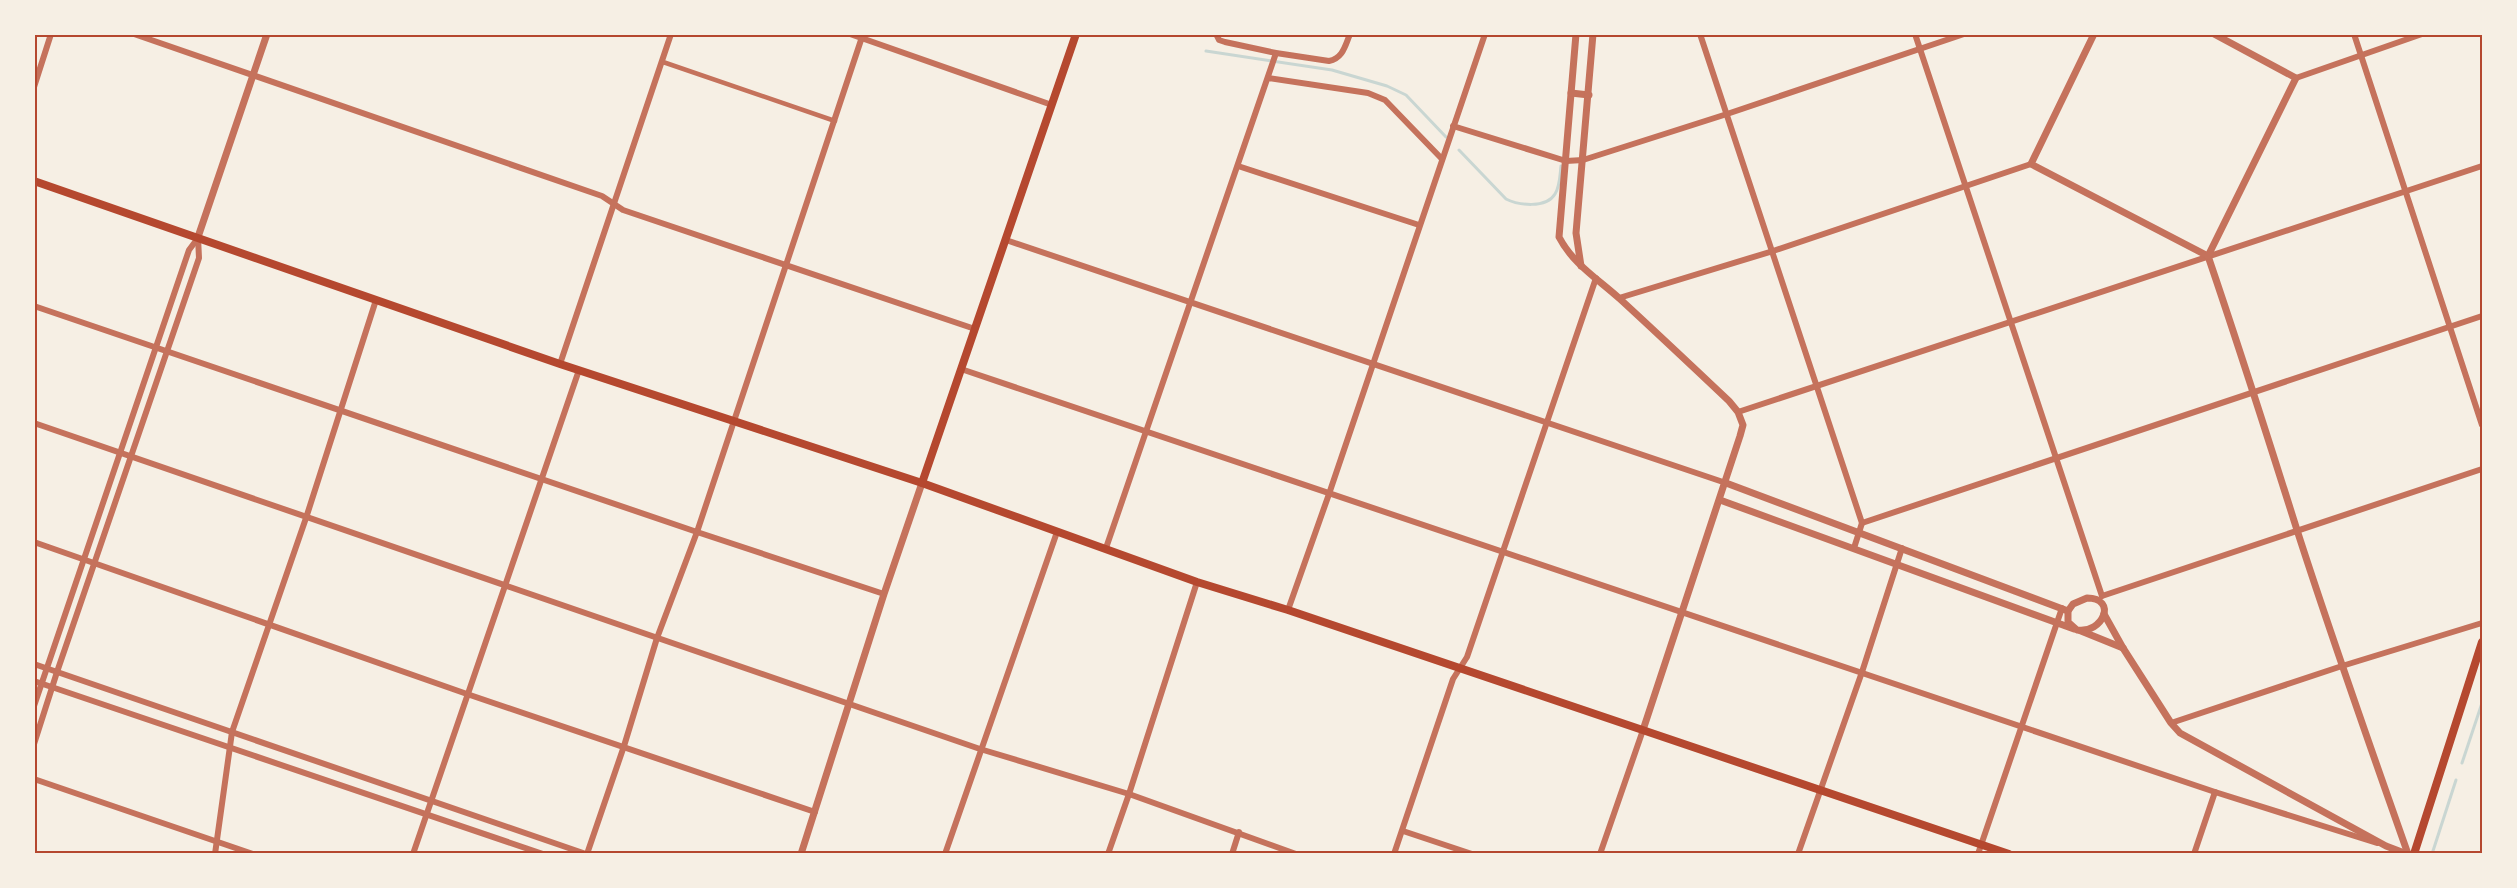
<svg xmlns="http://www.w3.org/2000/svg" width="2517" height="888" font-family="'Nunito Sans',sans-serif">
<style>
.lines{fill:none;stroke-linecap:round;stroke-linejoin:round}
.stream{stroke:#c9d6d2;stroke-width:3}
.pedestrian{stroke:#c5725c;stroke-width:4.5}
.minor{stroke:#c5725c;stroke-width:6}
.tertiary{stroke:#c5725c;stroke-width:7}
.secondary{stroke:#b5482f;stroke-width:8}
.neatline{fill:none;stroke:#b5482f;stroke-width:2}
</style>
<rect width="100%" height="100%" fill="#f6efe4"/>
<g class="lines">
<!-- stream -->
<g class="stream">
<path d="M 1206,51 L 1332,70 L 1387,86 L 1406,95 L 1446,137"/>
<path d="M 1459,150 L 1506,199 C 1518,205 1546,209 1555,194 C 1560,186 1560,174 1561,166"/>
<path d="M 2462,763 L 2482,703"/>
<path d="M 2432,854 L 2456,780"/>
</g>
<!-- pedestrian -->
<path class="pedestrian" d="M 663,62 L 835,121"/>
<!-- minor -->
<g class="minor">
<path d="M 134,34 L 602,196 L 623,210 L 975,329"/>
<path d="M 850,34 L 1052,105"/>
<path d="M 1216,34 L 1219,40 L 1225,42 L 1276,53 L 1329,61 C 1343,58 1345,46 1350,34"/>
<path d="M 1700,34 L 1862,523"/>
<path d="M 1915,34 L 2102,596"/>
<path d="M 2354,34 L 2482,425"/>
<path d="M 1268,78 L 1368,93 L 1385,100 L 1442,159"/>
<path d="M 2296,78 L 2422,34"/>
<path d="M 34,87 L 51,34"/>
<path d="M 1453,126 L 1566,161 L 1583,160 L 1727,114 L 1964,34"/>
<path d="M 1238,166 L 1419,225"/>
<path d="M 1006,240 L 1726,483"/>
<path d="M 1619,298 L 1773,251 L 2031,164"/>
<path d="M 34,306 L 697,532 L 884,594"/>
<path d="M 560,364 L 671,34"/>
<path d="M 961,369 L 2215,792 L 2377,843"/>
<path d="M 1738,412 L 2482,166"/>
<path d="M 34,423 L 980,749 L 1129,794 L 1296,854"/>
<path d="M 1862,523 L 2482,316"/>
<path d="M 34,542 L 467,694 L 815,812"/>
<path d="M 1106,548 L 1276,53"/>
<path d="M 1854,548 L 1862,523"/>
<path d="M 2102,596 L 2482,469"/>
<path d="M 1288,610 L 1329,494 L 1485,34"/>
<path d="M 34,664 L 586,854"/>
<path d="M 34,681 L 543,854"/>
<path d="M 34,706 L 189,250 L 198,238"/>
<path d="M 2171,723 L 2342,666 L 2482,623"/>
<path d="M 34,744 L 57,672 L 199,258 L 198,237"/>
<path d="M 34,779 L 253,854"/>
<path d="M 1403,831 L 1472,854"/>
<path d="M 215,854 L 232,732 L 306,518 L 376,300"/>
<path d="M 413,854 L 579,370"/>
<path d="M 587,854 L 624,746 L 657,638 L 697,532 L 863,34"/>
<path d="M 945,854 L 1057,532"/>
<path d="M 1108,854 L 1129,794 L 1197,582"/>
<path d="M 1232,854 L 1239,832"/>
<path d="M 1394,854 L 1453,679 L 1467,657 L 1596,278"/>
<path d="M 1600,854 L 1643,730"/>
<path d="M 1798,854 L 1862,672 L 1902,548"/>
<path d="M 1978,854 L 2062,608"/>
<path d="M 2194,854 L 2215,792"/>
</g>
<!-- tertiary -->
<g class="tertiary">
<path d="M 1576,34 L 1559,237 C 1573,264 1598,279 1620,299 C 1657,333 1693,367 1729,401 L 1738,412 L 1743,425 L 1740,436 L 1643,730"/>
<path d="M 2094,34 L 2031,164 L 2208,256 C 2239,347 2268,438 2297,530 C 2332,639 2370,746 2408,854"/>
<path d="M 1571,93 L 1589,95"/>
<path d="M 198,237 L 267,34"/>
<path d="M 2208,256 L 2296,78 L 2214,34"/>
<path d="M 1581,266 L 1576,233 L 1593,34"/>
<path d="M 1726,483 L 2068,611"/>
<path d="M 1720,500 L 2074,629"/>
<path d="M 2087,598 C 2118,598 2103,634 2077,630 L 2068,622 L 2068,611 L 2073,604 Z"/>
<path d="M 2104,614 L 2123,648 L 2171,723 L 2180,733 L 2386,846 L 2407,854"/>
<path d="M 2081,631 L 2123,648"/>
<path d="M 801,854 L 884,594 L 922,483"/>
</g>
<!-- secondary -->
<g class="secondary">
<path d="M 34,181 L 560,364 L 922,483 L 1197,582 L 1288,610 L 2009,854"/>
<path d="M 922,483 L 1076,34"/>
<path d="M 2414,854 L 2482,642"/>
</g>
</g>
<!-- border -->
<rect width="2517" height="888" fill="none" stroke="#f6efe4" stroke-width="72"/>
<rect x="36" y="36" width="2445" height="816" class="neatline"/>
</svg>
